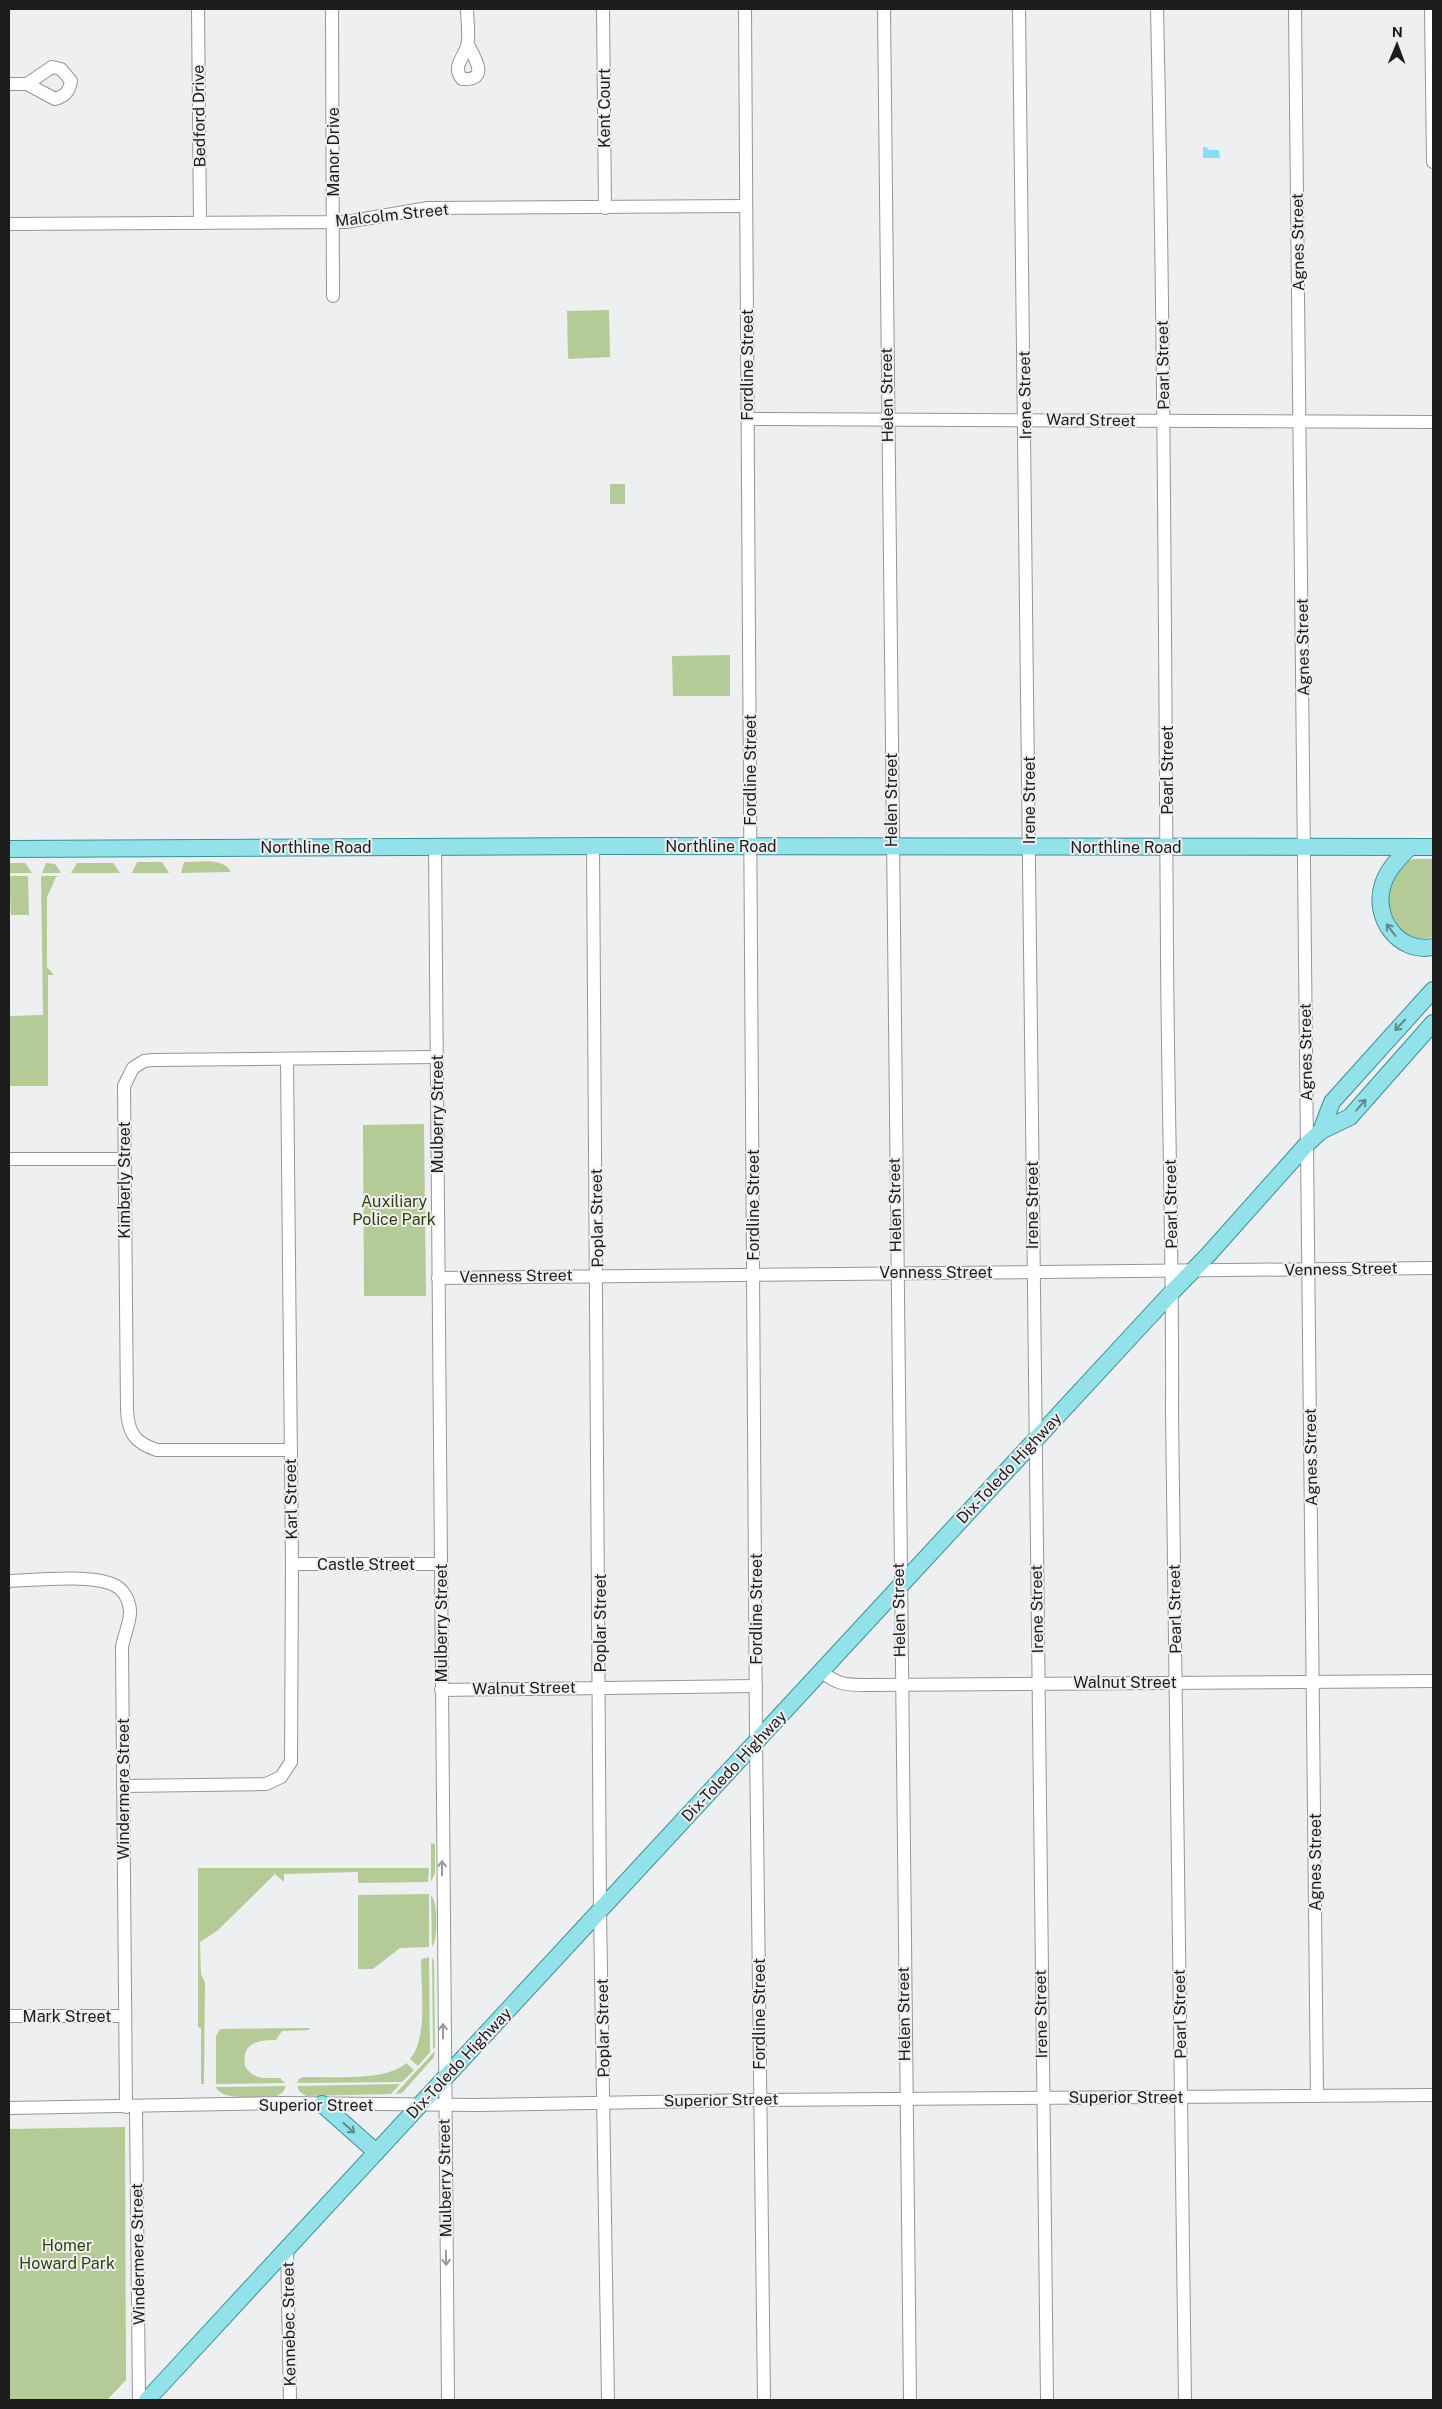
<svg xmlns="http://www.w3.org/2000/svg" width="1442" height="2409" font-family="'Public Sans',sans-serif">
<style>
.green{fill:#b4cb98}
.water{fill:#87dff7}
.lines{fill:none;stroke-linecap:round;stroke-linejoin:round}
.minor-casing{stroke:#949697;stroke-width:14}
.major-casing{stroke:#3b9098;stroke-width:18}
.minor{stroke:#fff;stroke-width:12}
.major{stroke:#94e2e9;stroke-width:16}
.oneway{stroke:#5e898d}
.oneway2{stroke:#999}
.labels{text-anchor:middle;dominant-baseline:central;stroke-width:4;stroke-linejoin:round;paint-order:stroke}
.street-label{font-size:16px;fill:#1c1c1d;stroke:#eeeff1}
.park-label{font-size:16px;fill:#2e4206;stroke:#eeeff1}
</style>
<rect width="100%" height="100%" fill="#eeeff1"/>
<!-- green -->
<g class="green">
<path d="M 609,310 L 610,357 L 569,359 L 568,357 L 567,311 Z"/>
<rect x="610" y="484" width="15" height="20"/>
<path d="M 730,655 L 730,696 L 673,696 L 672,656 Z"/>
<path d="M 1413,859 L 1433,859 L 1433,937 C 1420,941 1407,936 1396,929 L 1384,895 L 1401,864 Z"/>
<path d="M 137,862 L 162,862 L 169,873 L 132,873 Z"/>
<path d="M 184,862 C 199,862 224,857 231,872 L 181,873 Z"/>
<path d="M 9,863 L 25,863 L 32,873 L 9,873 Z"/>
<path d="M 46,863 L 55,864 L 61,873 L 42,873 Z"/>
<path d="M 77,863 L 113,863 L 120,873 L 71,873 Z"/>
<path d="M 9,876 L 28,876 L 29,915 L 11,915 Z"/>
<path d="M 41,876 L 59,876 L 56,877 L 47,897 L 47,967 L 54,975 L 48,975 L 48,1086 L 9,1086 L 9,1016 L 43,1015 Z"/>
<path d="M 424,1124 L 426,1296 L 364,1296 L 363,1125 Z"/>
<path d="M 431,1843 L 435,1844 L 435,1873 L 431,1882 Z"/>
<path d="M 198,1868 L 429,1868 L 428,1882 L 358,1883 L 358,1872 L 284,1874 L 284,1882 L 275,1874 L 217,1931 L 200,1942 L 201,1974 L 205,1983 L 204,2084 L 201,2084 L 201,2028 L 198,2027 Z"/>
<path d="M 429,1894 L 429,1947 L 400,1948 L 373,1969 L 358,1969 L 358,1895 Z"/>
<path d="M 431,1895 C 438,1902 438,1940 432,1947 Z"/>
<path d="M 429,1957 L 430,2052 L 418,2066 L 410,2059 C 428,2038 421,1988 421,1962 L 422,1959 Z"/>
<path d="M 432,1957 L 434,1961 L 435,2047 L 433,2049 Z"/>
<path d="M 310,2028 L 309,2030 L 282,2031 L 276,2040 C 258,2040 241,2043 245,2066 C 253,2080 265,2078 280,2078 L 285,2083 L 216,2084 L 216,2036 L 220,2029 Z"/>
<path d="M 435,2051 L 434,2057 L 402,2093 L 395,2094 Z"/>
<path d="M 406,2063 L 414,2070 L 402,2082 L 297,2083 L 299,2079 L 303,2077 C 331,2076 386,2082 406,2063 Z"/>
<path d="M 400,2084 L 391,2094 L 306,2096 L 299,2091 L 297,2086 Z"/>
<path d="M 286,2086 L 283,2092 L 277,2096 C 262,2096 221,2102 216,2087 Z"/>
<path d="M 125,2127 L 126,2380 L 107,2400 L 9,2400 L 9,2129 Z"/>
</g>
<!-- water -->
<path class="water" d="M 1203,147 L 1207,147 L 1208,150 L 1219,150 L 1220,158 L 1203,158 Z"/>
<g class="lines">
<defs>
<g id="minor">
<path d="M 198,9 L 200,223"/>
<path d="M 332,9 L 333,296"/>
<path d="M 467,9 C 467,20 470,36 467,46 C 463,59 452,67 462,79 C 490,81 475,58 468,45"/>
<path d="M 603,9 L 605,208"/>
<path d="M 745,9 L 756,1741 L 764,2400"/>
<path d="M 884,9 C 891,806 899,1603 910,2400"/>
<path d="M 1019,9 L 1047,2400"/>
<path d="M 1157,9 C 1164,324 1165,639 1167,953 C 1168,1106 1173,1259 1172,1412 L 1185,2400"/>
<path d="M 1295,9 L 1317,2096"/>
<path d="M 1431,9 L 1433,162"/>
<path d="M 9,84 L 27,84 L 55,99 C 65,96 69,92 71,81 L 61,69 L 52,67 L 27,84"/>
<path d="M 9,224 L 346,222 L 428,208 L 746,206"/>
<path d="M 748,419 L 1433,422"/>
<path d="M 593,846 L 600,1910 L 608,2400"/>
<path d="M 435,847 L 448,2400"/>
<path d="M 9,1159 L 124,1159"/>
<path d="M 438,1278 L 1433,1268"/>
<path d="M 291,1450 L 157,1450 C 135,1443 128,1433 127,1410 L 124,1086 L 133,1068 L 144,1061 L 153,1060 L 437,1057"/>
<path d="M 292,1564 L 440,1564"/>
<path d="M 9,1581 C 35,1580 91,1574 114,1585 C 123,1589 129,1599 130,1610 C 131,1621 124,1635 122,1647 L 126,2107"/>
<path d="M 821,1671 C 838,1686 849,1685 871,1685 L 1433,1681"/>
<path d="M 441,1690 L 756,1686"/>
<path d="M 123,1786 L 266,1784 L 281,1777 L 291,1762 L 292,1564 L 287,1059"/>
<path d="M 9,2016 L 125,2016"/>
<path d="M 136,2107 L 139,2400"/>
<path d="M 9,2108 L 283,2103 L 475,2105 L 759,2100 L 1433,2095"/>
<path d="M 287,2248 L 290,2400"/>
</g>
<g id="major">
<path d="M 1410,847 C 1399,858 1388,869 1383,884 C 1372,917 1398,954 1433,947"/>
<path d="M 9,849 L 602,846 L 1433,847"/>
<path d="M 1321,1131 L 1332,1102 L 1433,990"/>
<path d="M 322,2104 L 376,2152"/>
<path d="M 147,2400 L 1173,1291 L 1208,1255 L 1307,1144 L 1321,1131 L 1350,1117 L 1433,1023"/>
</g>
</defs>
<!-- minor casing -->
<use href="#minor" class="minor-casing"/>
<!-- major casing -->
<use href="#major" class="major-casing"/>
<!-- minor -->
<use href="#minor" class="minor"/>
<!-- major -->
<use href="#major" class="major"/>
</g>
<!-- one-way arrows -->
<defs><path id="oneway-shaft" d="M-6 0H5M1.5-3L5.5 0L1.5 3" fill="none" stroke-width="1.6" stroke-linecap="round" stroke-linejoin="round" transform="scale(1.25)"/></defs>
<g class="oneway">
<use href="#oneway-shaft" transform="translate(1391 930) rotate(-128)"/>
<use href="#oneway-shaft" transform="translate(1400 1025) rotate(133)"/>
<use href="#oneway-shaft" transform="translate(1361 1105) rotate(-48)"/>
<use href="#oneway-shaft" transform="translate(349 2128) rotate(42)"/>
</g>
<g class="oneway2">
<use href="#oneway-shaft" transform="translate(442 1868) rotate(-90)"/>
<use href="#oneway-shaft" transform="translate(443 2031) rotate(-90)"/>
<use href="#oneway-shaft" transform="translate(446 2258) rotate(89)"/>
</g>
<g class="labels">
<!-- street labels -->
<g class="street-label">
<text transform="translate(604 108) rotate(-90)">Kent Court</text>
<text transform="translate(199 116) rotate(-91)">Bedford Drive</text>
<text transform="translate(333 152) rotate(-90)">Manor Drive</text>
<text transform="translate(392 215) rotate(-6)">Malcolm Street</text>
<text transform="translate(1298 242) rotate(-91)">Agnes Street</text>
<text transform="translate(747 365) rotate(-90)">Fordline Street</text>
<text transform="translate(1163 365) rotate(-91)">Pearl Street</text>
<text transform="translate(887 395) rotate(-91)">Helen Street</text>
<text transform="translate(1025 395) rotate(-91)">Irene Street</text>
<text transform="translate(1091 420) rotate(1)">Ward Street</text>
<text transform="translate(1303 647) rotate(-91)">Agnes Street</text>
<text transform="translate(750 770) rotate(-90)">Fordline Street</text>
<text transform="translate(1167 770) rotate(-90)">Pearl Street</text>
<text transform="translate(891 800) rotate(-90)">Helen Street</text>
<text transform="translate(1029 800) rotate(-90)">Irene Street</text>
<text x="721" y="846">Northline Road</text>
<text x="316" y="847">Northline Road</text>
<text x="1126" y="847">Northline Road</text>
<text transform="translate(1306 1052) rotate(-91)">Agnes Street</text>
<text transform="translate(437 1114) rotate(-90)">Mulberry Street</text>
<text transform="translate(124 1180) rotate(-90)">Kimberly Street</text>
<text transform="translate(1171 1204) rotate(-91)">Pearl Street</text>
<text transform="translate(753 1205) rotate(-90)">Fordline Street</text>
<text transform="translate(895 1205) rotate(-91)">Helen Street</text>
<text transform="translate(1032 1205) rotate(-90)">Irene Street</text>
<text transform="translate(597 1218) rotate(-91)">Poplar Street</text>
<text transform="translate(1341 1269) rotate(-1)">Venness Street</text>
<text x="936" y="1272">Venness Street</text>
<text transform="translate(516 1276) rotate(-1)">Venness Street</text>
<text transform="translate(1311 1457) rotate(-91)">Agnes Street</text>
<text transform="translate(1009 1468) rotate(-47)">Dix-Toledo Highway</text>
<text transform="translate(291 1499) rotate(-91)">Karl Street</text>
<text x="366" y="1564">Castle Street</text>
<text transform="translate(756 1609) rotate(-90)">Fordline Street</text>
<text transform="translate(1037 1609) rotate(-91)">Irene Street</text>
<text transform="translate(1175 1609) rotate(-91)">Pearl Street</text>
<text transform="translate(899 1610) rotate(-91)">Helen Street</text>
<text transform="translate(441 1623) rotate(-90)">Mulberry Street</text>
<text transform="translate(600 1623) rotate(-90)">Poplar Street</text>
<text x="1125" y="1682">Walnut Street</text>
<text transform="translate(524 1688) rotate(-1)">Walnut Street</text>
<text transform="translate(734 1766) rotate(-47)">Dix-Toledo Highway</text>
<text transform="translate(123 1789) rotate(-90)">Windermere Street</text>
<text transform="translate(1315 1862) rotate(-90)">Agnes Street</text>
<text transform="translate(759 2014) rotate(-90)">Fordline Street</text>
<text transform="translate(904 2014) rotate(-91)">Helen Street</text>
<text transform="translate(1041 2014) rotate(-91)">Irene Street</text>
<text transform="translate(1180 2014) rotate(-91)">Pearl Street</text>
<text x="67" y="2016">Mark Street</text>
<text transform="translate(603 2028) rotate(-91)">Poplar Street</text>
<text transform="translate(459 2063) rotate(-47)">Dix-Toledo Highway</text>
<text x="1126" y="2097">Superior Street</text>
<text transform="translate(721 2100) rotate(-1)">Superior Street</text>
<text x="316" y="2105">Superior Street</text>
<text transform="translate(445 2178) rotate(-91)">Mulberry Street</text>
<text transform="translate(138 2254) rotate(-91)">Windermere Street</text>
<text transform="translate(289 2324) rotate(-91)">Kennebec Street</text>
</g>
<!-- park labels -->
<g class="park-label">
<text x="394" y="1201">Auxiliary<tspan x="394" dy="18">Police Park</tspan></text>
<text x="67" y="2245">Homer<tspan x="67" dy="18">Howard Park</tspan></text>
</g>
</g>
<!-- border -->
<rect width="1442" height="2409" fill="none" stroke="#1c1c1d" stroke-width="20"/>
<!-- north arrow -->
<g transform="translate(1397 45) rotate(1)" stroke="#eeeff1" stroke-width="4" paint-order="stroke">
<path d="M0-4L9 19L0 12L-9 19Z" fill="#1c1c1d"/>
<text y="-8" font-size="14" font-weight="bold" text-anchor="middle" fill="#1c1c1d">N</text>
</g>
</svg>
